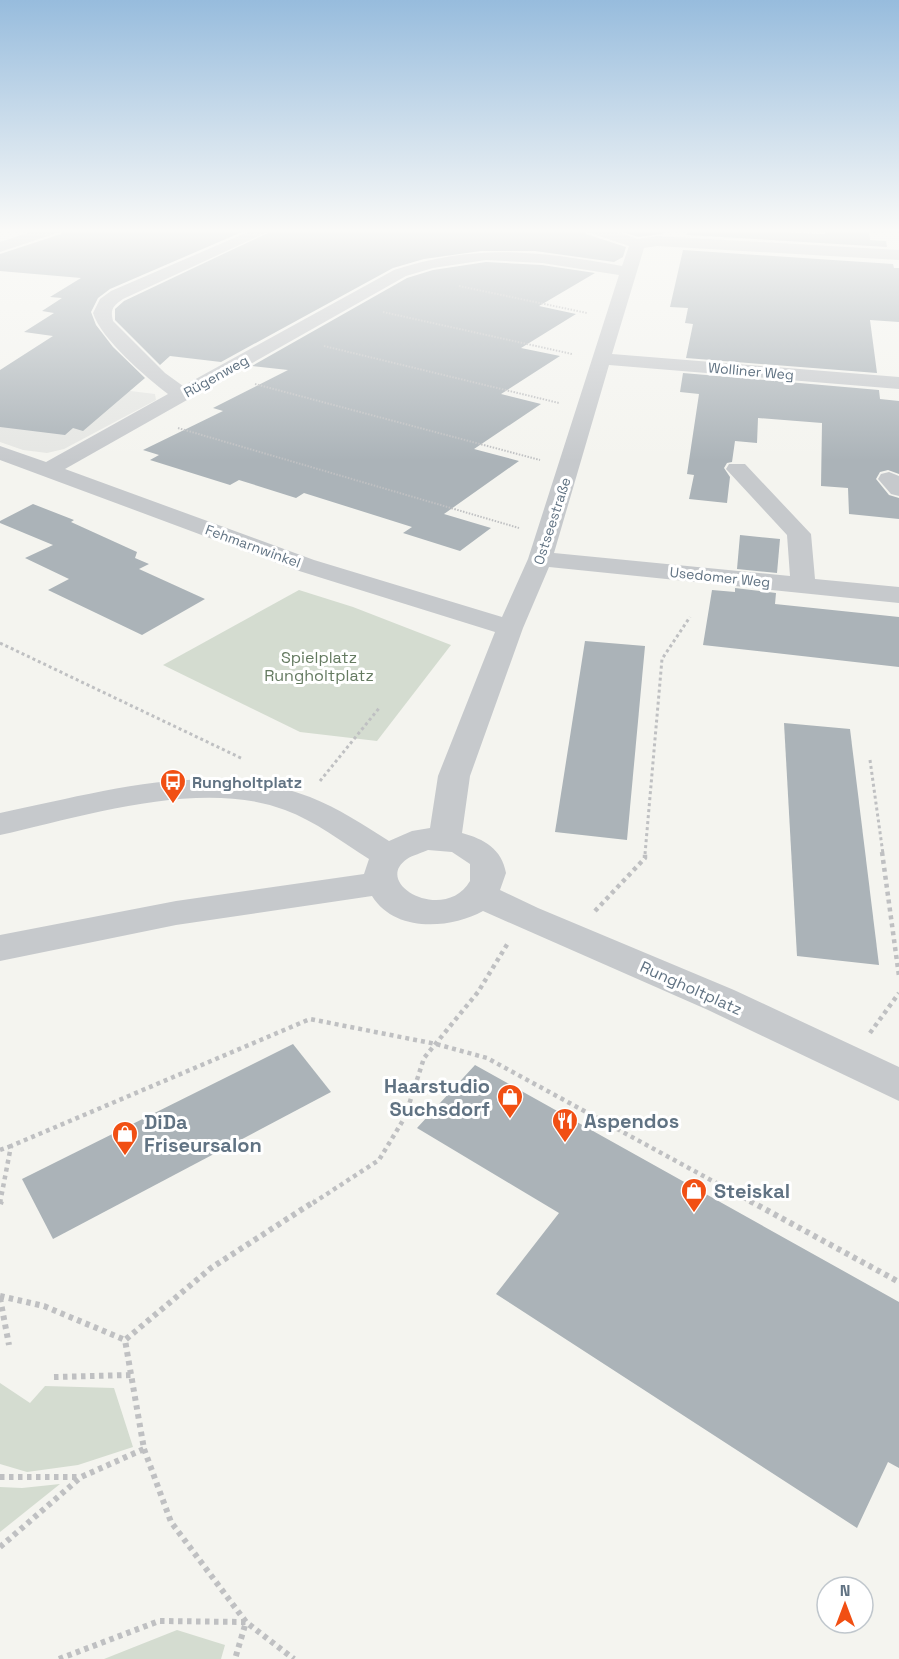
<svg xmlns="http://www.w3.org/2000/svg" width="899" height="1659" font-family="'Space Grotesk',sans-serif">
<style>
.built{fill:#e5e6e3}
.green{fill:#d4dcd0}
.building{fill:#abb3b8}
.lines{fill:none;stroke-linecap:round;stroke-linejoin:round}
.path-far3{stroke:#bfc0c2;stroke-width:2;stroke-dasharray:1.5 1.5;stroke-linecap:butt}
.path-far2{stroke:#bfc0c2;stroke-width:3;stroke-dasharray:3 3;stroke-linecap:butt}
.path-far1{stroke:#bfc0c2;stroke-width:4.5;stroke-dasharray:4 4;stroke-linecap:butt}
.path{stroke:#bfc0c2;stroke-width:6;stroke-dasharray:4.5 4.5;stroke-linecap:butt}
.minor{fill:#c6c9cc;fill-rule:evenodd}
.labels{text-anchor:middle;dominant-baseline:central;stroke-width:6;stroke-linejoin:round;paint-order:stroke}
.far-street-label{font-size:14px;fill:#617383;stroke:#fff}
.park-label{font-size:16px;fill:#647a60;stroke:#fff}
.poi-label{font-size:16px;font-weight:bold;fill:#617383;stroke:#fff;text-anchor:start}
.street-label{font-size:16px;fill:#617383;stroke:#fff}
.near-poi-label{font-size:20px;font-weight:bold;fill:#617383;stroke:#fff;text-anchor:start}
</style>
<rect width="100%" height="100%" fill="#f4f4ef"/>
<!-- built -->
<path class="built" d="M 56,382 L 155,394 L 156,400 L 64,449 L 47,453 L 23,450 L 0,442 L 0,424 Z"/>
<!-- green -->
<g class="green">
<path d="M 299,590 L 353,607 L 451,645 L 377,741 L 300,732 L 163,665 Z"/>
<path d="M 0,1383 L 30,1403 L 45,1386 L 114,1388 L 133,1447 L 78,1465 L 27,1472 L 0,1464 Z"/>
<path d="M 60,1484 L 0,1532 L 0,1487 L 22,1488 Z"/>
<path d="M 177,1630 L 225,1645 L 221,1659 L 104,1659 Z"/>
</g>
<!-- building -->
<g class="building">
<path d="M 64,229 L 249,229 L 110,289 L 98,298 L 91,312 L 96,325 L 113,347 L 145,378 L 83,431 L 73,428 L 65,435 L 0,427 L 0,370 L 53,336 L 24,332 L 54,313 L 42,311 L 62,298 L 50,297 L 81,278 L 0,271 L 0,254 L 61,234 Z"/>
<path d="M 276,229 L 583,229 L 586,234 L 626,247 L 623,257 L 614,262 L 535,251 L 481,251 L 424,259 L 393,268 L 221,362 L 170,356 L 160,365 L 115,320 L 115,309 L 124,301 Z"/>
<path d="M 614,229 L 670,229 L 662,234 L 638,237 Z"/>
<path d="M 688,229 L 825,234 L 825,229 L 869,229 L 870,240 L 886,241 L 887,247 L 687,235 Z"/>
<path d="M 683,250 L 893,264 L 894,268 L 899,268 L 899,322 L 870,320 L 877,373 L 686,358 L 693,324 L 685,323 L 688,308 L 670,307 Z"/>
<path d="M 486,262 L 542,265 L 595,273 L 539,306 L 576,314 L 521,348 L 560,356 L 501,394 L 541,404 L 474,449 L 519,461 L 444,514 L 491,528 L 460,551 L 403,533 L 412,527 L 304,493 L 296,498 L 239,480 L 230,485 L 150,460 L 159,455 L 143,450 L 223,411 L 213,408 L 288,370 L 252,366 L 407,278 L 433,270 Z"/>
<path d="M 683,373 L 879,390 L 880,399 L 899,401 L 899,474 L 888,470 L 880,472 L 876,479 L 889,495 L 899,498 L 899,519 L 849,514 L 848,488 L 821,486 L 822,423 L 758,418 L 757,443 L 735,441 L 732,462 L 727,463 L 724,468 L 730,477 L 727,503 L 689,499 L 694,475 L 687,474 L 699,394 L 680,392 Z"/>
<path d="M 33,504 L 74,520 L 71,522 L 137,552 L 135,558 L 149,564 L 139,569 L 205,599 L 142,635 L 48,590 L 69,579 L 25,558 L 53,545 L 0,523 L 0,521 Z"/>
<path d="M 740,535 L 780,539 L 777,573 L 737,569 Z"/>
<path d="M 735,588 L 776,593 L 775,604 L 899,617 L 899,667 L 703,645 L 712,590 L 735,592 Z"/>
<path d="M 585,641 L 645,646 L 627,840 L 555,832 Z"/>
<path d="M 784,723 L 850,729 L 879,965 L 797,956 Z"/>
<path d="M 293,1044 L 331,1092 L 53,1239 L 22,1179 Z"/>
<path d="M 475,1065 L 899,1302 L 899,1468 L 888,1462 L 857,1528 L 496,1294 L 559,1213 L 417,1128 Z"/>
</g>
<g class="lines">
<!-- path-far3 -->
<g class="path-far3">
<path d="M 459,286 L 587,313"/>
<path d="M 383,312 L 572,354"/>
<path d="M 324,346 L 559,403"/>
<path d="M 255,384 L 540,460"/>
<path d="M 178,428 L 519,528"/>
</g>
<!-- path-far2 -->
<g class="path-far2">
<path d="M 0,643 L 243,759"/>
<path d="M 870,760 L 883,854"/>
<path d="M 320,781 L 380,707"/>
<path d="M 645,854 L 662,659 L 690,617"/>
</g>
<!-- path-far1 -->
<g class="path-far1">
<path d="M 882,852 L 899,976"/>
<path d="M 595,911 L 645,858 L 645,852"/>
<path d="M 870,1033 L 899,993"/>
<path d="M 0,1150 L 11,1146"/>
<path d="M 0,1203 L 11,1146 L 310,1019 L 436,1044 L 487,1058 L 753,1203"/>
<path d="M 313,1203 L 379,1160 L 405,1117 L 424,1058 L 478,992 L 508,943"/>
</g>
<!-- path -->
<g class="path">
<path d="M 750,1201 L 899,1282"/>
<path d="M 0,1204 L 1,1201"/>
<path d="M 0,1296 L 44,1306 L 125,1340"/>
<path d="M 0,1298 L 9,1345"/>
<path d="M 54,1377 L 131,1375"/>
<path d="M 144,1449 L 171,1522 L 246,1622 L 294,1659"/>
<path d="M 0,1477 L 80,1477"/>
<path d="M 0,1547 L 81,1477 L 144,1449 L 125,1340 L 211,1268 L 315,1201"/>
<path d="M 59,1659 L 159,1621 L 246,1622 L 235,1659"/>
</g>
<!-- minor -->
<g class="minor">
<path d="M 40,229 L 62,229 L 60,232 L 0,252 L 0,242 Z"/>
<path d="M 255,229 L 274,229 L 123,299 C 113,306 110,309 113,321 L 165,373 L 183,386 L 394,270 C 478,243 538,251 622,266 L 629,246 L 587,232 L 585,229 L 607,229 L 638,239 L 657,236 L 899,250 L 899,260 L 657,246 L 644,248 L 612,354 L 899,377 L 899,389 L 609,365 L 554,553 L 790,576 L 787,535 L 726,469 L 729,464 L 745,464 L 811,534 L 815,579 L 899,587 L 899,603 L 549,567 L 523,628 L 470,776 L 462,833 C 484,839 502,849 506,873 L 500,890 L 538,908 L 734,990 L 899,1067 L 899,1101 L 708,1010 L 483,911 C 450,929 395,933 372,896 L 176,925 L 0,961 L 0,935 L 176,901 L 364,874 L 369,859 C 342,842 315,821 285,810 C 201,778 85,816 0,835 L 0,813 C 99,793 211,758 310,797 C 338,808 364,825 389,841 L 412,831 L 430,828 L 438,776 L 495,632 L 296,570 L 0,460 L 0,446 L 46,462 L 168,394 C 147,378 101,339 93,313 L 100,299 L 111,291 ZM 486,260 L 542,263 L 619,275 L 528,559 L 502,617 L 314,560 L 65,469 L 406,276 L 433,268 ZM 428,850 L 452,852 L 470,864 L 470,881 C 445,924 371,884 407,859 C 413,855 422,853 428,850 Z"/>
<path d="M 889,472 L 899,476 L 899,496 L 891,494 L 878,479 L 881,474 Z"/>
</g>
</g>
<!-- sky -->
<linearGradient id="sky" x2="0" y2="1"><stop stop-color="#97bcdd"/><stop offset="0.5" stop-color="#fafaf8"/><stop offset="1" stop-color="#fafaf8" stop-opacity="0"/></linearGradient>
<rect width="899" height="461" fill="url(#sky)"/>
<!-- icons -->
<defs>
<symbol id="bus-pin" viewBox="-11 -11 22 30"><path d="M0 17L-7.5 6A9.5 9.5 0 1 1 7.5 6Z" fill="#f14f13" stroke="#fff"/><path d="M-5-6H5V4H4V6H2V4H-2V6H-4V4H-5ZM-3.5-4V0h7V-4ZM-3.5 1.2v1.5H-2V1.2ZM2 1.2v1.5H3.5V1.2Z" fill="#fff"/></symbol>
<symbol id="shop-pin" viewBox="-11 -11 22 30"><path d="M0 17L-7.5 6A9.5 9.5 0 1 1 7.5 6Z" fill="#f14f13" stroke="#fff"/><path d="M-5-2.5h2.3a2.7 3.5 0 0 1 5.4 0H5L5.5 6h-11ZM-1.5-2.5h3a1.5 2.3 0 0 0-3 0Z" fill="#fff"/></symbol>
<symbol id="restaurant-pin" viewBox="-11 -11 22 30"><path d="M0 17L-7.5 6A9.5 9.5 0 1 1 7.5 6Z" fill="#f14f13" stroke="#fff"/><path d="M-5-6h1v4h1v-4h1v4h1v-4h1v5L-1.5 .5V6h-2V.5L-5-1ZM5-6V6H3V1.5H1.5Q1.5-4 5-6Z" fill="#fff"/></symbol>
</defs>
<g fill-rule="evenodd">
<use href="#bus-pin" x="158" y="767" width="30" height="40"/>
<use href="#shop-pin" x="495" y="1082" width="30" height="40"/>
<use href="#restaurant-pin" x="550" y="1106" width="30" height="40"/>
<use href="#shop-pin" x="110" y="1119" width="30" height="40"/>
<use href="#shop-pin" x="679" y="1176" width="30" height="40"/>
</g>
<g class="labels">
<!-- far-street labels -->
<g class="far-street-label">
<text transform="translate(751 371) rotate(5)">Wolliner Weg</text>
<text transform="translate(216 376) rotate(-29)">Rügenweg</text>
<text transform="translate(552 521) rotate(-72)">Ostseestraße</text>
<text transform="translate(253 546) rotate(20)">Fehmarnwinkel</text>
<text transform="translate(720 577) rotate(6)">Usedomer Weg</text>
</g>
<!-- park labels -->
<g class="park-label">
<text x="319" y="657">Spielplatz<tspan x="319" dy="18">Rungholtplatz</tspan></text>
</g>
<!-- poi labels -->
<g class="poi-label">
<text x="192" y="782">Rungholtplatz</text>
</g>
<!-- street labels -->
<g class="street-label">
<text transform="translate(691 988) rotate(24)">Rungholtplatz</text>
</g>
<!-- near-poi labels -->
<g class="near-poi-label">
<text x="490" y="1086" text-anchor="end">Haarstudio<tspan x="490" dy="23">Suchsdorf</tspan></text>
<text x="584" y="1121">Aspendos</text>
<text x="144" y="1122">DiDa<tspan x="144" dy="23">Friseursalon</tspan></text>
<text x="714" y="1191">Steiskal</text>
</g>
</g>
<!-- north arrow -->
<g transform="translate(845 1605)"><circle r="28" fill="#ffffff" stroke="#c0c7cd" stroke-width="1.5"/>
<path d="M0-4.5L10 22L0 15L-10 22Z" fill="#f14f13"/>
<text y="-9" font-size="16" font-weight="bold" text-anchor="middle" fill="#617383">N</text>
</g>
</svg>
